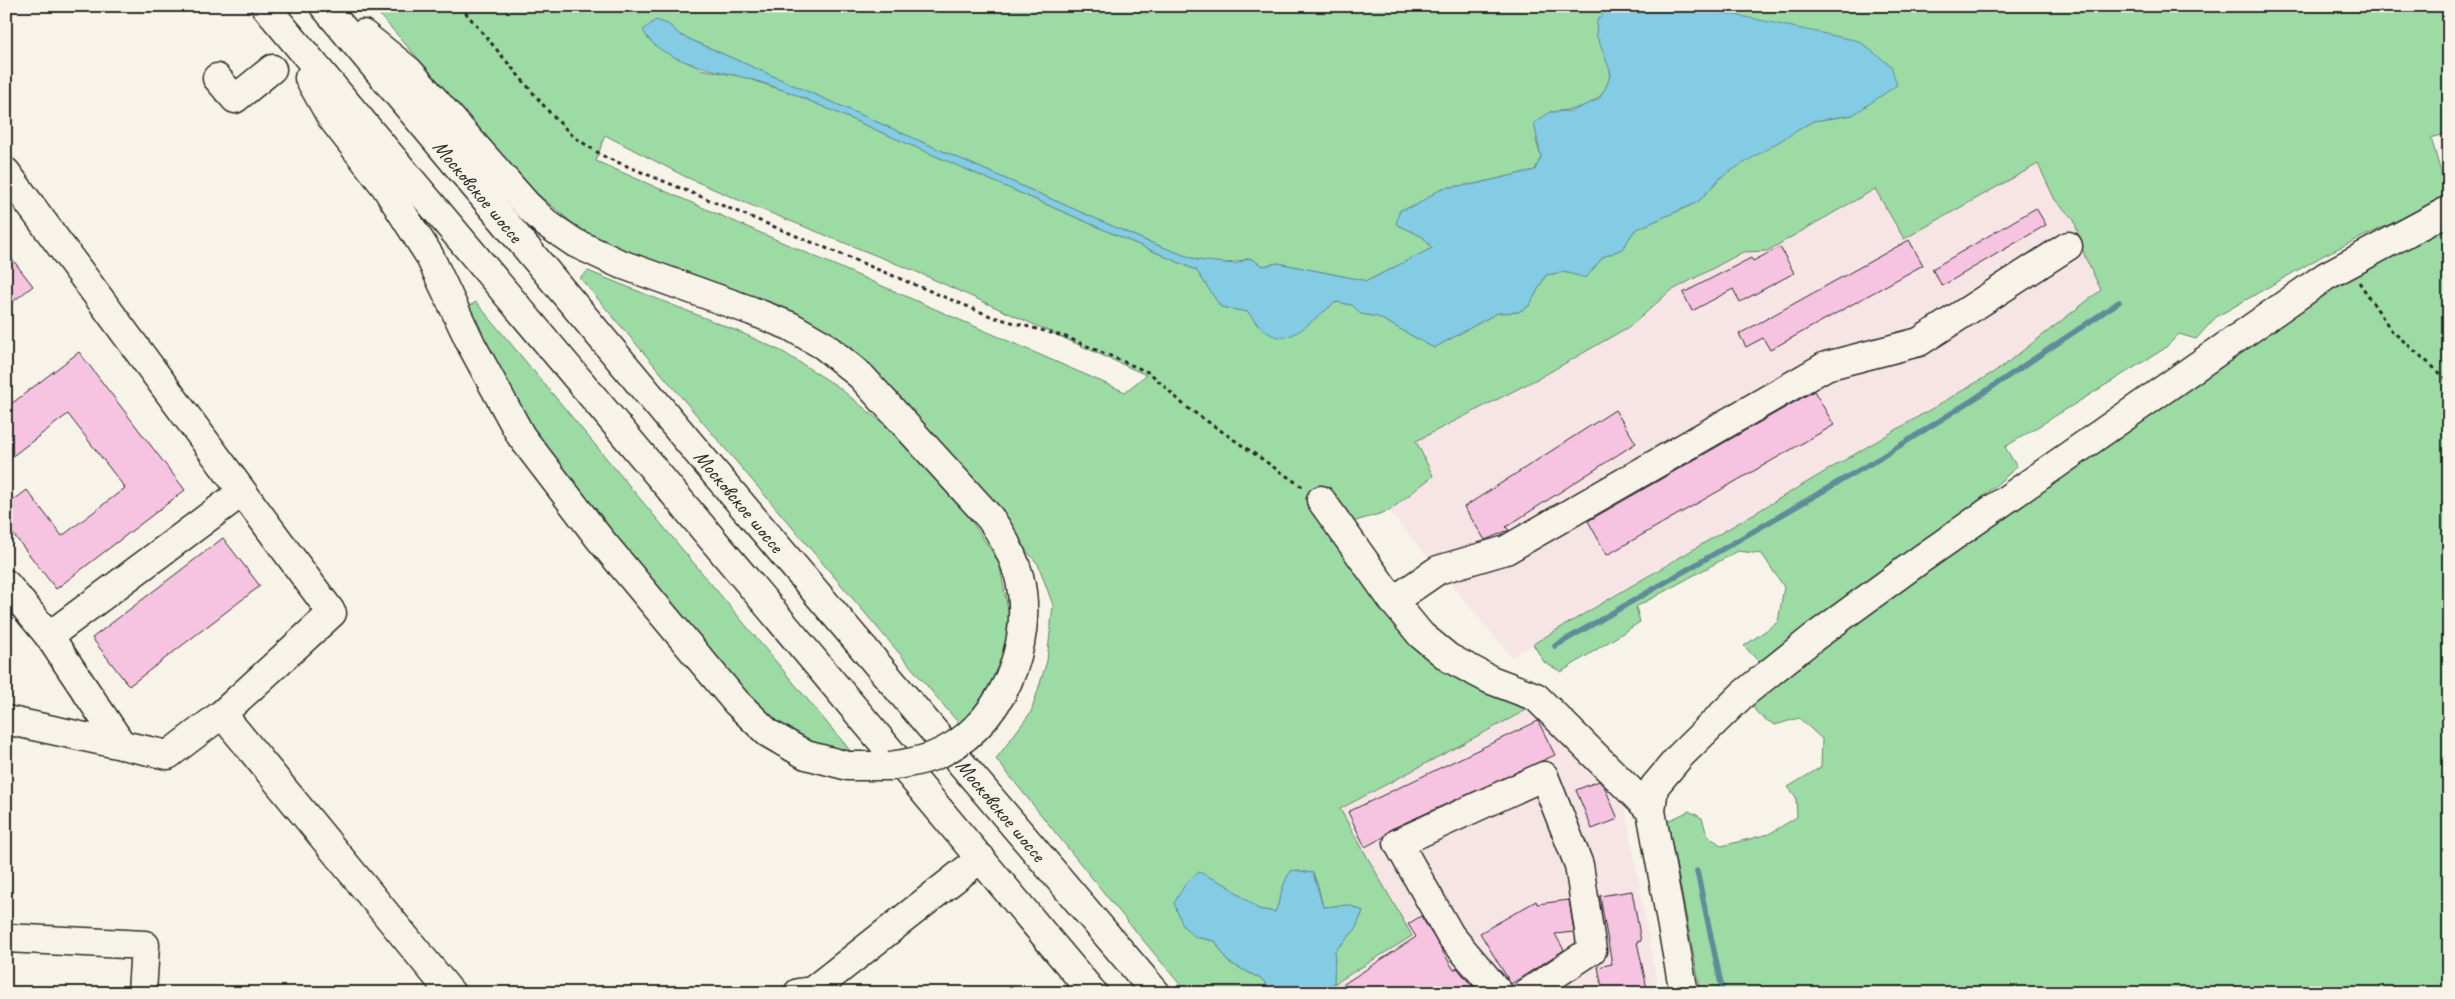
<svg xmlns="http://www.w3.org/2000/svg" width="2455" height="999" font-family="Caveat,sans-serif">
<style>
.built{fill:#f7e5e6}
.green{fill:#9ddba4;stroke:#648368;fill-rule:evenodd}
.water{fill:#83cce4;stroke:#608c9a}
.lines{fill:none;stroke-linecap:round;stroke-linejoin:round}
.stream{stroke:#608c9a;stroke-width:5.5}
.building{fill:#f6c3e1;stroke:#2b2b2b}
.minor-casing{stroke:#2b2b2b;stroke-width:31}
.highway-casing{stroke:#2b2b2b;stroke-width:31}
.path{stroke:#2b2b2b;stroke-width:3;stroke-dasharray:4 4;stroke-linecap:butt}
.minor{stroke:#f7f3e8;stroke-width:28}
.highway{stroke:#f7f3e8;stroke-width:28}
.highway-bridge-casing{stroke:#2b2b2b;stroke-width:31;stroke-linecap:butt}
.highway-bridge{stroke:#f7f3e8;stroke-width:28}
.labels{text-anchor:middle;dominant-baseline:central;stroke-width:4;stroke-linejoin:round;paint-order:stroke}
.street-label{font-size:21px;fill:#2b2b2b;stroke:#f7f3e8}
</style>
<rect width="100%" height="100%" fill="#f7f3e8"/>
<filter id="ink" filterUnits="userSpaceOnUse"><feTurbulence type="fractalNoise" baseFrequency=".02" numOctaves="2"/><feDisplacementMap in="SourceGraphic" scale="10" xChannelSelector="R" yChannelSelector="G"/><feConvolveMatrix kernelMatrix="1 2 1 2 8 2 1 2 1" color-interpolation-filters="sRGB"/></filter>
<g filter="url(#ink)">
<!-- built -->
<g class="built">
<path d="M 2038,164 L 2055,200 L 2074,220 L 2085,257 L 2101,289 L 2000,369 L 1512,657 L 1389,511 L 1433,476 L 1416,441 L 1543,376 L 1632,325 L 1669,292 L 1743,252 L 1767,250 L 1876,189 L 1904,239 Z"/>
<path d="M 1532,707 L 1624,801 L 1659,993 L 1321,993 L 1411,936 L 1340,809 Z"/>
</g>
<!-- green -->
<g class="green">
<path d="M 372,6 L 1621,6 L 1608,10 L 1596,34 C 1601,44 1612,62 1610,74 C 1607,105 1576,110 1550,112 L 1536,140 L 1541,157 L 1535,170 L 1475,184 L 1442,188 L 1415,206 L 1400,210 L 1397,224 L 1423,237 L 1432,248 L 1367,281 L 1278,263 L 1263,266 L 1250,258 C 1214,272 1179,253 1144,240 L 680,35 L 668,24 L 647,38 L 670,54 L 701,69 L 743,77 L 794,94 L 1196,270 L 1221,307 L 1248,312 L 1261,330 L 1323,312 L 1336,302 L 1352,305 L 1361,314 L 1378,317 L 1434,348 L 1497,313 L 1518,312 L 1529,306 L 1546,275 L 1564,272 L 1586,277 L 1603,257 L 1622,249 L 1635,230 L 1698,202 L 1721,177 L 1748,159 L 1813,121 L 1853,115 L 1767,23 L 1693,6 L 2449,6 L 2449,133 L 2431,138 L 2448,197 L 2326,254 L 2216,317 L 2196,339 L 2179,334 L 2164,349 L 2005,447 L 2017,467 L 1944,530 L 1761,664 L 1744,646 L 1778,622 L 1784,587 L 1762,554 L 1738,551 L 1636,607 L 1640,622 L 1561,672 L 1544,662 L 1533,644 L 1999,369 L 2101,290 L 2085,257 L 2074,220 L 2055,200 L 2038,164 L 1904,239 L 1875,189 L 1767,251 L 1743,252 L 1669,292 L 1632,325 L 1543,376 L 1416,441 L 1433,476 L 1389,511 L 1329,529 L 1388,616 L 1532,707 L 1340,809 L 1412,936 L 1334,984 L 1335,951 L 1355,930 L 1363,911 L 1349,905 L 1323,907 L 1318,886 L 1313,873 L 1292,871 C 1282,881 1281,899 1275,912 L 1258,909 L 1227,885 L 1195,937 L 1215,941 L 1228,962 L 1263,980 L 1273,993 L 1187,993 L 1113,904 L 996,759 L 1031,712 L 1047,661 L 1053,605 L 1038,564 L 865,367 L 596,243 L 533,190 ZM 605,135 L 686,177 L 743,202 L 917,272 L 1146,375 L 1125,392 L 596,161 Z"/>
<path d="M 2449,221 L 2449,993 L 1701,993 L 1668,821 L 1689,811 L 1702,818 L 1707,835 L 1722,846 L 1769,834 L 1797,817 L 1796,797 L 1788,787 L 1821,767 L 1822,739 L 1799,718 L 1775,725 C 1762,718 1755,714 1750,700 L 2334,281 Z"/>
<path d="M 588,271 L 742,333 L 783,352 L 837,386 L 886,426 L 968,516 L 999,562 L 1010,620 L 1002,662 L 990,694 L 962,727 L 580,278 Z"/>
<path d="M 476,302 L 858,760 L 827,752 L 781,725 L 737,684 L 570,480 L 506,392 L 466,308 Z"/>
</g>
<!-- water -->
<g class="water">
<path d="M 1621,6 L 1693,6 L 1859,41 L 1891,66 L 1897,85 L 1853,115 L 1813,121 L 1721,177 L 1698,202 L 1635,230 L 1622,249 L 1603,257 L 1586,278 L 1564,272 L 1546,275 L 1529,306 L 1518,312 L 1497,313 L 1434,348 L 1378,317 L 1361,314 L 1352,305 L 1336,302 C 1300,328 1283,361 1248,312 L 1221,307 L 1196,270 L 794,94 C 777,88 760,81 742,77 C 713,69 657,61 643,30 L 656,20 L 668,24 L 680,35 L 1144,240 L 1197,260 L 1235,264 L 1250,258 L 1263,266 L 1278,263 L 1367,281 L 1432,248 L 1423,237 L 1396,224 L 1400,210 L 1415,206 L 1442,188 L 1475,184 L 1535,170 L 1541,157 L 1534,123 L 1550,112 L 1572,111 L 1599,99 L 1606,87 L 1611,73 L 1596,34 L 1597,20 L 1608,10 Z"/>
<path d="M 1292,870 L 1313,873 L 1323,907 L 1349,905 L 1363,911 L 1355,930 L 1335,951 L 1334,984 L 1321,993 L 1273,993 L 1263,980 L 1228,962 L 1215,941 L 1195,937 L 1183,926 L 1174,903 L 1186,883 L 1199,872 L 1227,885 L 1258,909 L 1275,912 C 1281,899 1282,881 1292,870 Z"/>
</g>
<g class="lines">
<!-- stream -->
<g class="stream">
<path d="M 1555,646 L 1880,458 L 1974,399 L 2119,302"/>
<path d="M 1697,871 L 1723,993"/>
</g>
</g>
<!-- building -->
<g class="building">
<path d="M 2036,208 L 2046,225 L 1942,286 L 1932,269 Z"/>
<path d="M 1909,240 L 1923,265 L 1770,350 L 1763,338 L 1746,347 L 1739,334 Z"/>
<path d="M 1780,247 L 1794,273 L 1740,302 L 1733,289 L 1692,311 L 1683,293 L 1751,258 L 1753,261 Z"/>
<path d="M 6,251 L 33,286 L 6,307 Z"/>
<path d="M 79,352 L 185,490 L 56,589 L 6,525 L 6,506 L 27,490 L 62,536 L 125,488 L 68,414 L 6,461 L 6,408 Z"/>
<path d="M 1814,391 L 1834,425 L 1607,555 L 1588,521 Z"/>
<path d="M 1615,410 L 1636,443 L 1506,527 L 1509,530 L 1485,540 L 1464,507 Z"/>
<path d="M 223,538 L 260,586 L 129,686 L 92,638 Z"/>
<path d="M 1538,721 L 1555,755 L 1391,829 L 1384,837 L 1365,847 L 1348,812 Z"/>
<path d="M 1599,781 L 1605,788 L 1618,819 L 1592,829 L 1576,790 Z"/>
<path d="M 1632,891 L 1641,941 L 1637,942 L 1648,993 L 1603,993 L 1598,967 L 1612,964 L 1600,896 Z"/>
<path d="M 1569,900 L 1574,932 L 1555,934 L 1564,950 L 1511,984 L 1480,933 L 1536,901 L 1537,904 Z"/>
<path d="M 1421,916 L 1454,970 L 1457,968 L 1478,993 L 1330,993 L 1416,937 L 1408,924 Z"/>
</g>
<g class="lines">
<defs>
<g id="minor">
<path d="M 217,78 L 235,99 L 272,69"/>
<path d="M 6,172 L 332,613 L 222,714 L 168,755 L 6,720"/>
<path d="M 1321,500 L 1393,601 L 1421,635 L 1449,658 L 1491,680 L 1536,697 L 1651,811"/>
<path d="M 6,584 L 49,636 L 122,745"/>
<path d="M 1393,601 L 1438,570 L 1506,550 L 1826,366 L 1919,342 L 2068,246"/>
<path d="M 49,636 L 242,492"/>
<path d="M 222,714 L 451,993"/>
<path d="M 6,938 L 145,945 L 142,993"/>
<path d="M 798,993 L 812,991 L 981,858"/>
<path d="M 1499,993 L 1450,935 L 1398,843 L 1544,776 L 1579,865 L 1592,950 L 1527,993"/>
<path d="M 1684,993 L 1651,811 L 1654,787 L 1680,756 L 1742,695 L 1813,638 L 1921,559 L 2326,276 L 2449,210"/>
</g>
<g id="highway">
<path d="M 265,6 L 1093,993"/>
<path d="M 324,6 L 703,459 L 1156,993"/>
<path d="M 363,34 L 409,71 L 527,205 L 547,224 L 575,243 L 618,263 L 752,311 L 790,326 L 823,345 L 861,376 L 990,518"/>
<path d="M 309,78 L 331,117 L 385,186 L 429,255 L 472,346 L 521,436 L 599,538 L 736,702 L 768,733 L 806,755 L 848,766 L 890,766"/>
</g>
</defs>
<!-- minor casing -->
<use href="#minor" class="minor-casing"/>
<!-- highway casing -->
<use href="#highway" class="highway-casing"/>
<!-- path -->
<g class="path">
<path d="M 460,6 L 550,113 L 574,137 L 605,157 L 993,317 L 1066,337 L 1150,373 L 1185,406 L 1304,488"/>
<path d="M 2359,282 L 2391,330 L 2449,381"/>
</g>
<!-- minor -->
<use href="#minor" class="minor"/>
<!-- highway -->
<use href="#highway" class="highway"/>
<defs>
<path id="highway-bridge" d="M 890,766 C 903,764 917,762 931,757 C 1000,731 1036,645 1019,576 C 1013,555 1003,536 990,518"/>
</defs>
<!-- highway-bridge casing -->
<use href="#highway-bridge" class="highway-bridge-casing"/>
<!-- highway-bridge -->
<use href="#highway-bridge" class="highway-bridge"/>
</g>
</g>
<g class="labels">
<!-- street labels -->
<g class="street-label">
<text transform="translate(478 191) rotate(50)">Московское шоссе</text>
<text transform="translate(739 501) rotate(50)">Московское шоссе</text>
<text transform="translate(1001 810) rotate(50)">Московское шоссе</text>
</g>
</g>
<!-- margin -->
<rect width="2455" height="999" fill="none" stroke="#f7f3e8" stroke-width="25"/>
<rect x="12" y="12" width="2430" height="974" fill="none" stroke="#2b2b2b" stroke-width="2" filter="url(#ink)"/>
</svg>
